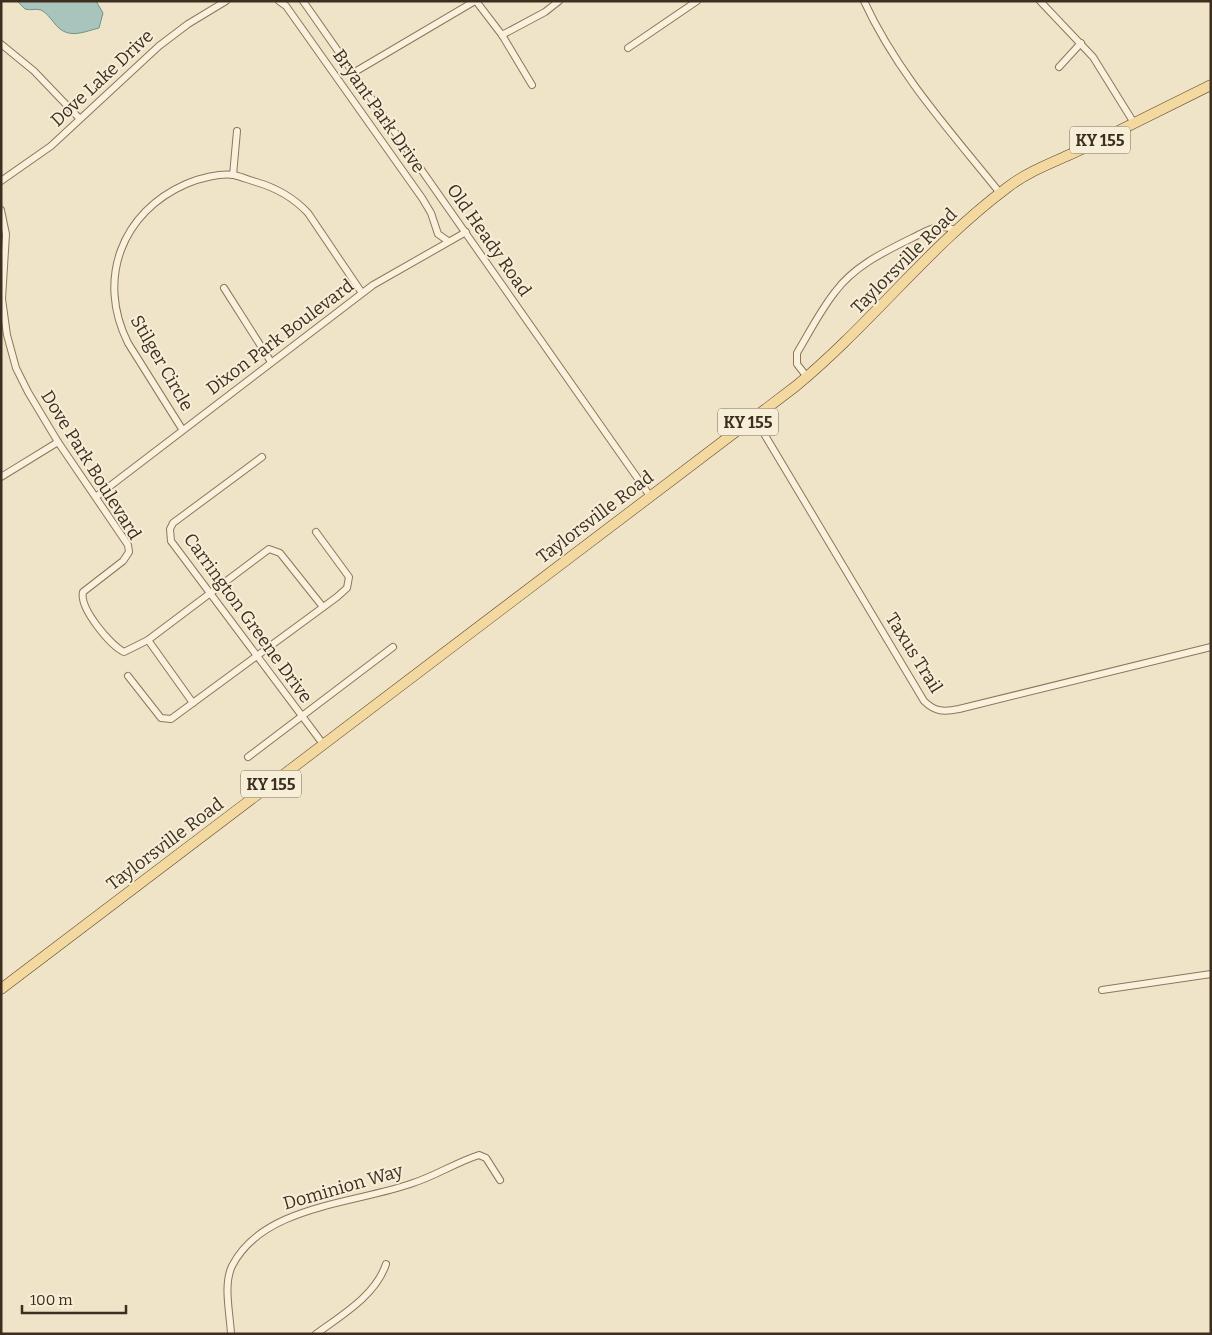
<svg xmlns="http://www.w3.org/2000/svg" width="1212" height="1335" font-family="Bitter,serif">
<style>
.water{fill:#a9c4bc;stroke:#6f938a}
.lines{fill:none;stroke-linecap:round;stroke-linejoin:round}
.minor-casing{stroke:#8d765c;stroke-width:8}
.primary-casing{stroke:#5b4430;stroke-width:11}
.minor{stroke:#faf1dc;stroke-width:6}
.primary{stroke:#f3d9a0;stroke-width:10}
.labels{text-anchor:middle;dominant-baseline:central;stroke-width:4;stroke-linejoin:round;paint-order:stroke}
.shield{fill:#f7eed8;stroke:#756857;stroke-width:1}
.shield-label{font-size:16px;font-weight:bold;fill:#3d2e20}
.street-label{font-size:18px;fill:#3d2e20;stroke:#f7eed8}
</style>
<rect width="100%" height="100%" fill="#f0e4c8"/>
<!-- water -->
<path class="water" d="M 17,1 L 96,1 L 103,13 L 99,28 C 83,32 68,40 55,24 C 51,19 47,13 41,10 C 35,8 31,11 25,9 Z"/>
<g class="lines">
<defs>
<g id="minor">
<path d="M 279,1 L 286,6 L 422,198 L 431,213 L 438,234 L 448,241"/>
<path d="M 303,1 L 650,496"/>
<path d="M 476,1 L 502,35 L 532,85"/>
<path d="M 864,1 C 897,73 951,132 1000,193"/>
<path d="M 1040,1 L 1093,57 L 1134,123"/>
<path d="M 502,35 L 545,12 L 559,1"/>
<path d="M 1,44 L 34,71 L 79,118"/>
<path d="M 628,48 L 697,1"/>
<path d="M 1059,67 L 1081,43"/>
<path d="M 353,73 L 475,1"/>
<path d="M 233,175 L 237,131"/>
<path d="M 1,181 L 51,146 L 159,46 L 188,24 L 226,1"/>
<path d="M 1,210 L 6,234 L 2,299 L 7,335 L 16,368 L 28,392 L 58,442 L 128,545 L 129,552 L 123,561 L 83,592 C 79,608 110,645 124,652 L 148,640 L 269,549 L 280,553 L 323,607"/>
<path d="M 224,288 L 271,362"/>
<path d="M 807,377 L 797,364 L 797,353 C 809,333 820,311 835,292 C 854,266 884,252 912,238 C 927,231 939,222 955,230"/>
<path d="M 754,417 L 924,701 C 935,712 944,712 959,709 L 1211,647"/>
<path d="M 182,429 L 128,343 C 96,279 122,212 186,184 C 200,178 220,173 234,175 C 242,177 249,180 256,182 C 277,188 293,197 308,213 L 362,293"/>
<path d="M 262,457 L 173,523 L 170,529 L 171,541 L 323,744"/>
<path d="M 1,477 L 58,442"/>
<path d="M 97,496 L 373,285 L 466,232"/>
<path d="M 148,640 L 193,703"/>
<path d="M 128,676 L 161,718 L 171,719 L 337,597 L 347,588 L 349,577 L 316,532"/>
<path d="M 248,757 L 393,647"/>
<path d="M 1102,990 L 1211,974"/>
<path d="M 231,1334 C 230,1313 223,1285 232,1266 C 263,1205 355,1204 413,1183 C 435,1176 457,1162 479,1155 L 486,1158 L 500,1180"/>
<path d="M 316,1334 C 342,1315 376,1295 386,1264"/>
</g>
<path id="primary" d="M 1,989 L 796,386 C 871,324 930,245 1008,187 C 1030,170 1057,161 1082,149 C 1125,128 1168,106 1211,85"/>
</defs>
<!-- minor casing -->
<use href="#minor" class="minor-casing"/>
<!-- primary casing -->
<use href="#primary" class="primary-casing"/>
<!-- minor -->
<use href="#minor" class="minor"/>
<!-- primary -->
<use href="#primary" class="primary"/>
</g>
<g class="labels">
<!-- shield labels -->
<g class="shield">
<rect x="1070" y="126.5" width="60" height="27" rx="4"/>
<rect x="718" y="408.5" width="60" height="27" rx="4"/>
<rect x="241" y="770.5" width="60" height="27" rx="4"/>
</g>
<g class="shield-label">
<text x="1100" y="140">KY 155</text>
<text x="748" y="422">KY 155</text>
<text x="271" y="784">KY 155</text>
</g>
<!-- street labels -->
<g class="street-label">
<text transform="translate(102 78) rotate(-43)">Dove Lake Drive</text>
<text transform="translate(379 111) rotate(55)">Bryant Park Drive</text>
<text transform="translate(489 240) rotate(55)">Old Heady Road</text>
<text transform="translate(904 261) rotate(-45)">Taylorsville Road</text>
<text transform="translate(280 337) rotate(-37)">Dixon Park Boulevard</text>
<text transform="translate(162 363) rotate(60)">Stilger Circle</text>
<text transform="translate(91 465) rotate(58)">Dove Park Boulevard</text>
<text transform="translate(595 517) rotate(-37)">Taylorsville Road</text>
<text transform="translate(248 618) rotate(54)">Carrington Greene Drive</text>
<text transform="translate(914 653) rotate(58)">Taxus Trail</text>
<text transform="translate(165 844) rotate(-37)">Taylorsville Road</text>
<text transform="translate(343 1187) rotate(-16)">Dominion Way</text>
</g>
</g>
<!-- border -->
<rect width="1212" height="1335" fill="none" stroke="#3d2e20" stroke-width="5"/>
<!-- scale -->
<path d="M22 1305v8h104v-8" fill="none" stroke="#3d2e20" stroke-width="2.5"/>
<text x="30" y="1305" font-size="15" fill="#3d2e20" stroke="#f7eed8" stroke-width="4" paint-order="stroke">100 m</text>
</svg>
